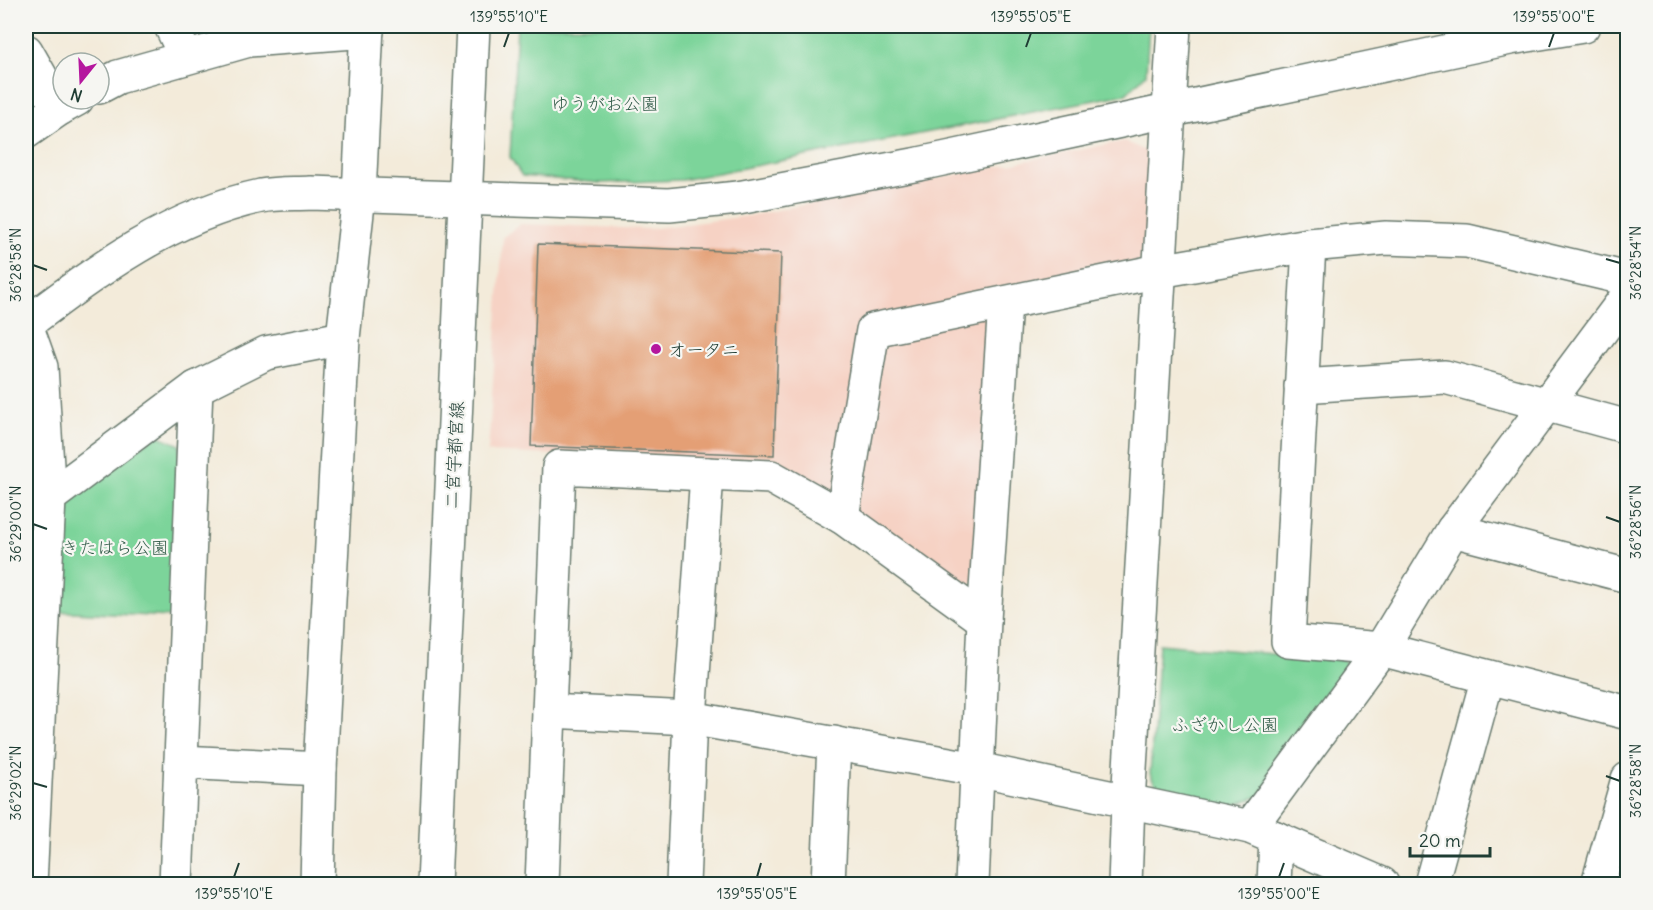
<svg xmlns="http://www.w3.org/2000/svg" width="1653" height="910" font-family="Delius,'Klee One',sans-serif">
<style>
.built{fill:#f6d2c4}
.green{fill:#7bd49a;stroke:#4d8867;stroke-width:1.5}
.building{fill:#e49f74}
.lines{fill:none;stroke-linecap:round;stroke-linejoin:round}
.minor-casing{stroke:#697a6e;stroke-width:36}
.major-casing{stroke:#697a6e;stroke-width:36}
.minor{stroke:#fff;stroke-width:33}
.major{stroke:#fff;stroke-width:33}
.ticks{fill:none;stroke:#1f3d34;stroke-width:2}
.poi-dot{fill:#b5179e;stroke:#f6f6f2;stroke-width:2}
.labels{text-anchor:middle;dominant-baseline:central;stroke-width:4.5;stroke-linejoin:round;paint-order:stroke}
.park-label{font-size:18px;fill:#315b48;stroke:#f6f6f2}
.poi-label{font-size:18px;fill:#1f3d34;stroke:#f6f6f2;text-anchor:start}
.street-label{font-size:18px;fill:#1f3d34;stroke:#f6f6f2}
.neatline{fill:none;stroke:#1f3d34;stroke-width:2}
.ticks-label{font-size:15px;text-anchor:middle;fill:#1f3d34}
</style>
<rect width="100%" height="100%" fill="#f6f6f2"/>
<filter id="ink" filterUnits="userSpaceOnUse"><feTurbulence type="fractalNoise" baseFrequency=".0167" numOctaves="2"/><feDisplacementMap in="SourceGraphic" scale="12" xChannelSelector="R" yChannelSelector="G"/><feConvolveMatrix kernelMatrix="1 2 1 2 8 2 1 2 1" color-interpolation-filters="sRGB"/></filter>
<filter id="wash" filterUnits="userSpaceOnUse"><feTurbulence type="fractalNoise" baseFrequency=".008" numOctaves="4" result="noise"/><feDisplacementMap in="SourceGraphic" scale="24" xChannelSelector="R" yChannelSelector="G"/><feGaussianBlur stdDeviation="1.35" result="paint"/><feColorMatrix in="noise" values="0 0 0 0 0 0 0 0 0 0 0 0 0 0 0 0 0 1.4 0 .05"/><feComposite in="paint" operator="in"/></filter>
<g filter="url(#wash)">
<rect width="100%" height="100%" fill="#f3ebda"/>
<!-- built -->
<path class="built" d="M 1125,141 L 1151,154 L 1145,254 L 1138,263 L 992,289 L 977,578 L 964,590 L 775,464 L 488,452 L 503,237 L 520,224 L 649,229 L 748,216 Z"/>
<!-- green -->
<g class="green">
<path d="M 517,26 L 1149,26 L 1146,74 L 1126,94 L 682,180 L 600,183 L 522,176 L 510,157 Z"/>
<path d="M 157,435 L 180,445 L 172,617 L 53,611 L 65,499 Z"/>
<path d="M 1159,644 L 1344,660 L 1351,670 L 1260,796 L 1226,808 L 1160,794 L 1150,774 Z"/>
</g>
<g id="blocks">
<!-- building -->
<path class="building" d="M 538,244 L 781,253 L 774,455 L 531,446 Z"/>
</g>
</g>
<g filter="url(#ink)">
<use href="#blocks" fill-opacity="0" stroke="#697a6e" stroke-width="1.5"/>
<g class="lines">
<defs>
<g id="minor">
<path d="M 171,26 L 186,57"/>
<path d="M 26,51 L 59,109"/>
<path d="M 99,87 L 118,77 L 249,40 L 367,31"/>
<path d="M 26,132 L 59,109 L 77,99"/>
<path d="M 1309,245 L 1288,641 L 1381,649 L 1628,713"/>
<path d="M 26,324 C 98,270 171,215 261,196 C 277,193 295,194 311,193 L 669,205 L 738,198 L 919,164 L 1510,38 L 1583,26"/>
<path d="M 26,325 L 41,367 L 49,499 L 30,884"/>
<path d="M 1301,386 L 1445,377 L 1628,427"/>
<path d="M 35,508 L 196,388 L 266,353 L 343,338"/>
<path d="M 842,517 L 873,330 L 1159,271 L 1309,245 L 1386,238 L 1467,241 L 1628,279"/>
<path d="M 1453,530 L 1628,576"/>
<path d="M 549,711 L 690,718 L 977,769 L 1250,827 L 1382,884"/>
<path d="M 181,762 L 320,769"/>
<path d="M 1250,827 L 1381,649 L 1453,530 L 1628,295"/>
<path d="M 176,884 L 196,388"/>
<path d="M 317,884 L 320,769 L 343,338 L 359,195 L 367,26"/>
<path d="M 542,884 L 559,467 L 771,477 L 842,517 L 984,620"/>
<path d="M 683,884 L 690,718 L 707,474"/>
<path d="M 828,884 L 834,743"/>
<path d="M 972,884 L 984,620 L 1005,303"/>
<path d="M 1125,884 L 1128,802 L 1174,26"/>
<path d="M 1274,884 L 1276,838"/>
<path d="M 1431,884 L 1488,677"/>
<path d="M 1598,884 L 1628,779"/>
</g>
<path id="major" d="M 434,884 L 473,26"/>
</defs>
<!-- minor casing -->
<use href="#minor" class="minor-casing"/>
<!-- major casing -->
<use href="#major" class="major-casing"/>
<!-- minor -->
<use href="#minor" class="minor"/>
<!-- major -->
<use href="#major" class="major"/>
</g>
</g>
<!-- ticks -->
<path class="ticks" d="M 504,47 L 509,33M 1026,47 L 1031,33M 1549,47 L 1554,33M 1606,259 L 1620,263M 33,265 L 47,270M 1606,517 L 1620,522M 33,524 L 47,529M 1606,776 L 1620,781M 33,783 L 47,787M 234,877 L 239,863M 757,877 L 761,863M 1279,877 L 1284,863"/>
<!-- markers -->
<circle class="poi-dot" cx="656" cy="349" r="6"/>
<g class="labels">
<!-- park labels -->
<g class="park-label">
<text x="605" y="103">ゆうがお公園</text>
<text x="115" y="547">きたはら公園</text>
<text x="1225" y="724">ふざかし公園</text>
</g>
<!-- poi labels -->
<g class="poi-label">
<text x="668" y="349">オータニ</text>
</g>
<!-- street labels -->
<g class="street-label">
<text transform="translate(454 455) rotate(-87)">二宮宇都宮線</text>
</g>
</g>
<!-- margin -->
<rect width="1653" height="910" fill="none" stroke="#f6f6f2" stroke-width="66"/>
<!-- north arrow -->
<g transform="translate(81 81) rotate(198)"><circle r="28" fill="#f6f6f2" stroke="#a0aca6" stroke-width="1.5"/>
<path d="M0-4.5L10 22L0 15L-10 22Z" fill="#b5179e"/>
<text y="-9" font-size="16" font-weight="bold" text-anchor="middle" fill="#1f3d34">N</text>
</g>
<!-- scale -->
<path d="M1410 847v9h80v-9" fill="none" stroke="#1f3d34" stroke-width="3"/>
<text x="1419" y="847" font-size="18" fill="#1f3d34" stroke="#f6f6f2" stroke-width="4.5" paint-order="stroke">20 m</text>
<rect x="33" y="33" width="1587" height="844" class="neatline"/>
<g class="ticks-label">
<text x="509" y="22">139°55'10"E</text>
<text x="1031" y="22">139°55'05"E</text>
<text x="1554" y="22">139°55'00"E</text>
<text transform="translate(1636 263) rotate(-90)" y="5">36°28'54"N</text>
<text transform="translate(16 265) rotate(-90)" y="5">36°28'58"N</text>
<text transform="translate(1636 522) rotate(-90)" y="5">36°28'56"N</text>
<text transform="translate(16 524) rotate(-90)" y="5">36°29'00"N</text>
<text transform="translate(1636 781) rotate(-90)" y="5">36°28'58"N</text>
<text transform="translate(16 783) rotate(-90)" y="5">36°29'02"N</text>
<text x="234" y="899">139°55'10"E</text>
<text x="757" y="899">139°55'05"E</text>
<text x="1279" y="899">139°55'00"E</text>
</g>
</svg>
